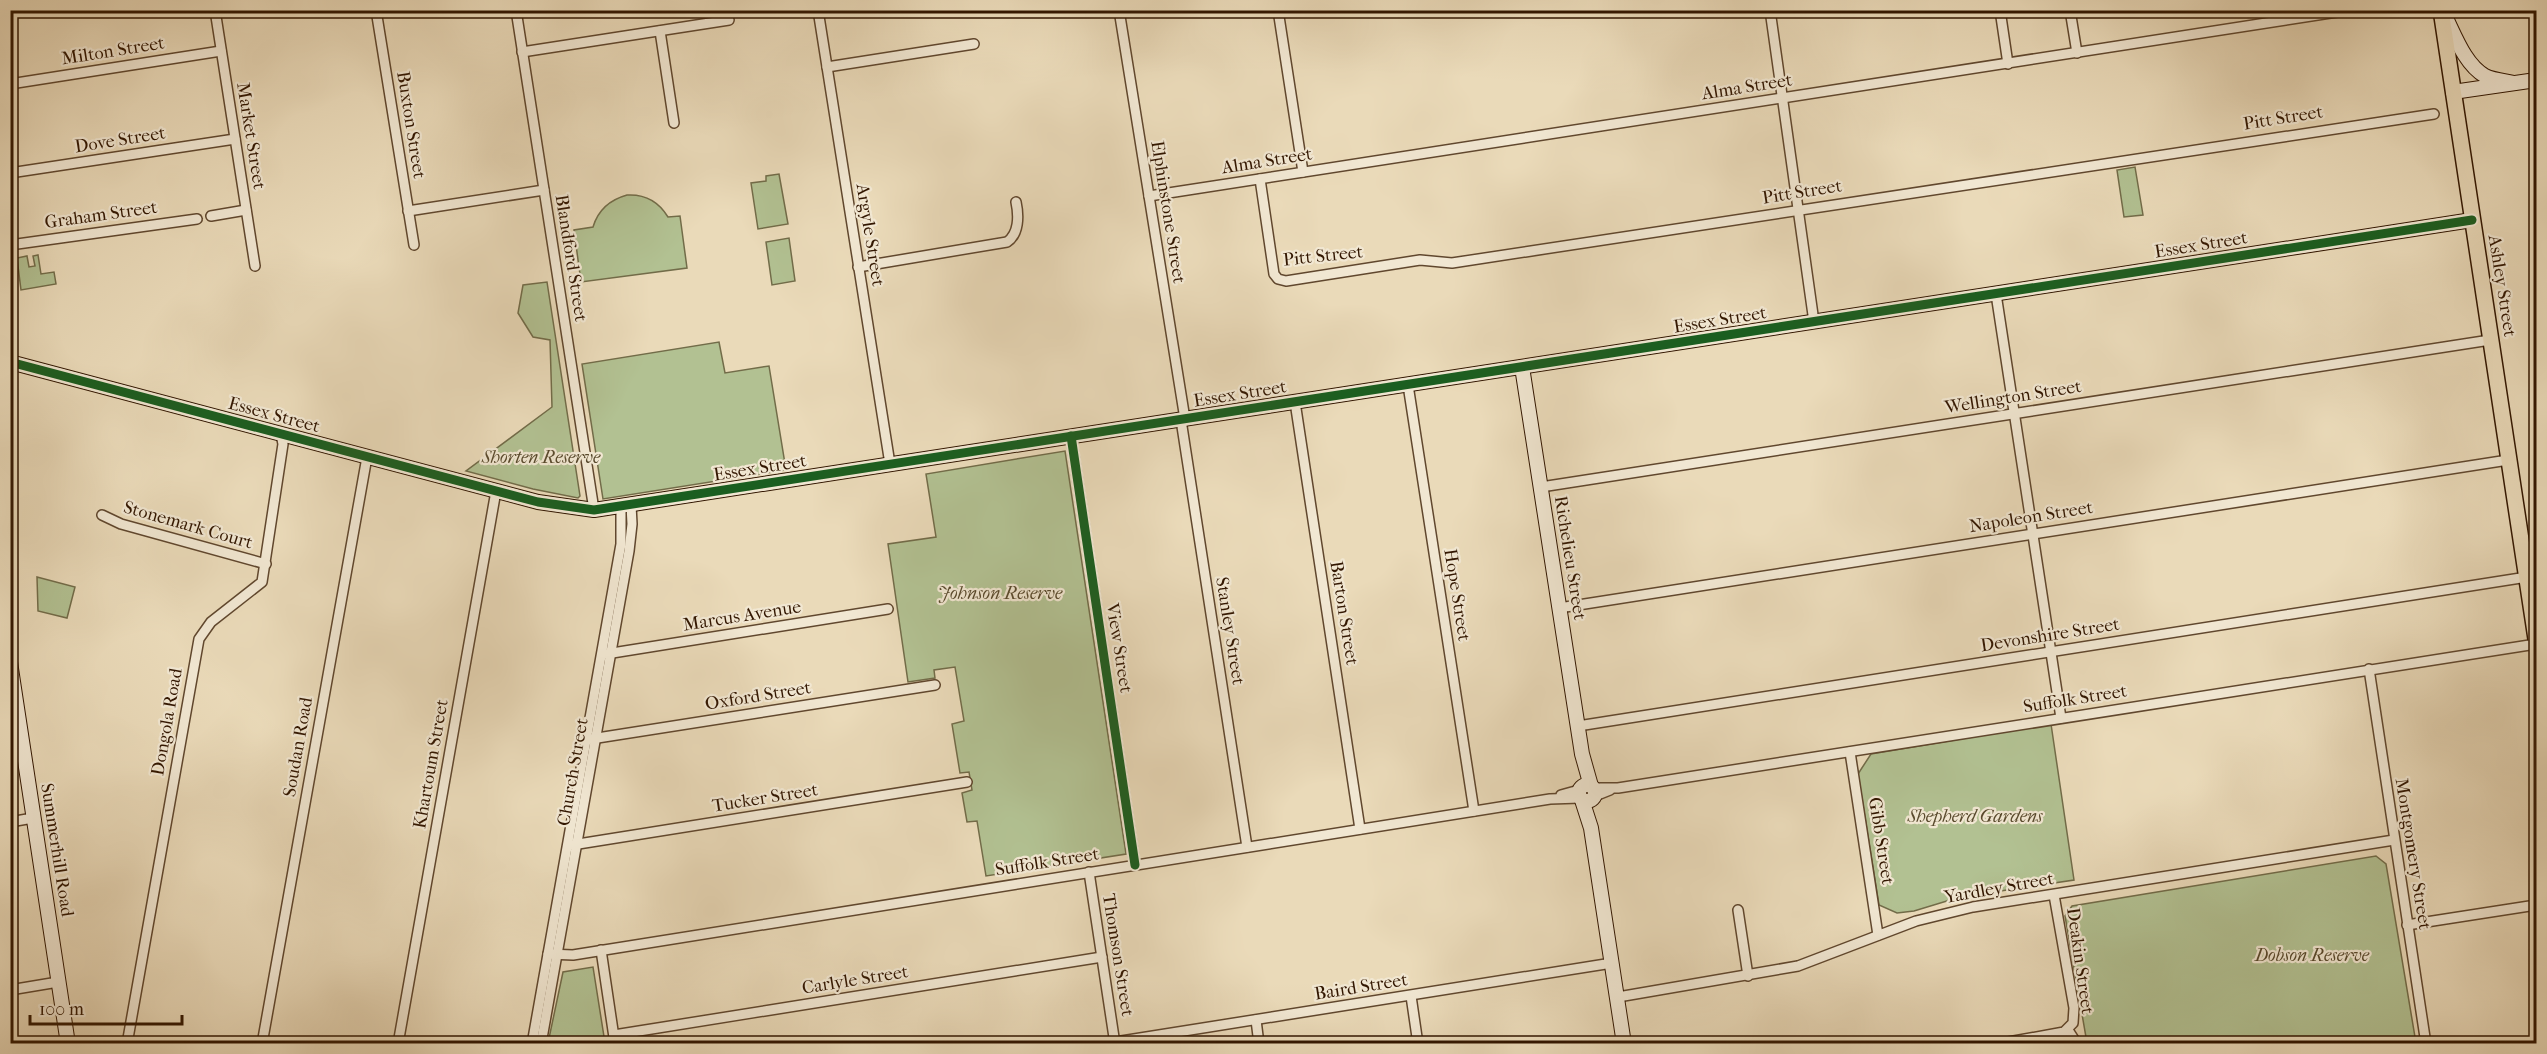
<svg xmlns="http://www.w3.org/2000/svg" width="2547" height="1054" font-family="'IM FELL French Canon',serif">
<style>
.green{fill:#b2c192;stroke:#726c49;stroke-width:1.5}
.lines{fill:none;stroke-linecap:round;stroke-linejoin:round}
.street-casing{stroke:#60472e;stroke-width:12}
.secondary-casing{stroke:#321600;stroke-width:16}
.primary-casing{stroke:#321600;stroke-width:18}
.street{stroke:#f1e7d2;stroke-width:9}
.secondary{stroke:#f1e7d2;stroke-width:14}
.primary{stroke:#eadab9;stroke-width:15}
.cycleway-casing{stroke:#f1e7d2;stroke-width:13}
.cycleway{stroke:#1b5e20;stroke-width:9}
.labels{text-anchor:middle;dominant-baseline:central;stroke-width:4.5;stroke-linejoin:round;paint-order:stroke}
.street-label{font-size:18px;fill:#321600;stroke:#f1e7d2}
.park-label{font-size:18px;font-style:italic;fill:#58492c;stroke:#f1e7d2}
</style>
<rect width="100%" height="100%" fill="#eadab9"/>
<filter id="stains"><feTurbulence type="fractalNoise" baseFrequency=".00333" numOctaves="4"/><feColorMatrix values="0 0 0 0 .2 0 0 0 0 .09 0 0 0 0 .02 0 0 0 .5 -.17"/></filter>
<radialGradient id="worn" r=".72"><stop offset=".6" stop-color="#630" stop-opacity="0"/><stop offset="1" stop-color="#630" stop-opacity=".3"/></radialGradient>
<!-- green -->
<g class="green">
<path d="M 2135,167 L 2143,215 L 2124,217 L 2117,170 Z"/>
<path d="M 779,174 L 788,224 L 758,229 L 751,183 L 766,181 L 766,176 Z"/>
<path d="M 627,195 C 645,194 659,202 668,217 L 680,216 L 687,268 L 581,282 L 574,230 L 593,227 C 598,210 609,200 627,195 Z"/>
<path d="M 789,238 L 795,281 L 772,285 L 766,242 Z"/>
<path d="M 38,255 L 41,274 L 54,272 L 56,284 L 21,290 L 17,258 L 27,256 L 29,267 L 35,266 L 33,256 Z"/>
<path d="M 547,282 L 580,496 L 578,498 L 533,489 L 466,471 L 552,407 L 550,340 L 533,337 L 518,313 L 523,285 Z"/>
<path d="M 719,342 L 725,373 L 769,366 L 786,470 L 603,499 L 582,364 Z"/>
<path d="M 1065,451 L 1126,854 L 986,876 L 977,821 L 967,822 L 962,793 L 972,790 L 969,772 L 960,773 L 952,724 L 964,721 L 955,667 L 934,670 L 935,678 L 908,682 L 888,544 L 936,537 L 926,474 Z"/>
<path d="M 37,577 L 75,587 L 67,618 L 38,611 Z"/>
<path d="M 2051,724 L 2074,880 L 1960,897 L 1914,911 L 1897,913 L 1879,905 L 1858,774 L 1871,754 Z"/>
<path d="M 2376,856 L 2386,864 L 2416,1043 L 2087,1043 L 2065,916 L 2072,906 Z"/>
<path d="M 593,967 L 605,1043 L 548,1043 L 563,972 Z"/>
</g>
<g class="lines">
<defs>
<g id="street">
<path d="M 215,10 L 255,266"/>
<path d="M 376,10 L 414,245"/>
<path d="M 516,10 L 594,510"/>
<path d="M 818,10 L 890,464"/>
<path d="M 1119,10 L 1185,419"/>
<path d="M 1278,10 L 1303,172"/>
<path d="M 1770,10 L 1814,322"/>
<path d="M 2000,10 L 2008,64"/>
<path d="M 2070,10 L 2077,53"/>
<path d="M 660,31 L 674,123"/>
<path d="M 522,52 L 729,20"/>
<path d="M 827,67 L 974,44"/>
<path d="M 10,84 L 221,51"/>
<path d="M 10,173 L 235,139"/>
<path d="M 1260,179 L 1274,274 L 1278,279 L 1286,281 L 1420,260 L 1452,263 L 2434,114"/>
<path d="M 1149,196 L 2350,10"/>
<path d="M 408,211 L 544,190"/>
<path d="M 211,216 L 246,210"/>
<path d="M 10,245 L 197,219"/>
<path d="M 858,267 L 1007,242 C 1019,234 1019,216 1016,202"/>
<path d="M 1996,294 L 2061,718"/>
<path d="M 1408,385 L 1474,811"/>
<path d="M 1295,402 L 1360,829"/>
<path d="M 1181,420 L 1247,847"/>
<path d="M 1071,436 L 1135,865"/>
<path d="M 1541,487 L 2490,340"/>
<path d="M 102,515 L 121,524 L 266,564"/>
<path d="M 1559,608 L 2508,460"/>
<path d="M 606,654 L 888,609"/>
<path d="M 2369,669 L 2426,1044"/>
<path d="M 1578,726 L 2527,577"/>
<path d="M 591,739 L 935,685"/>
<path d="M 1850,752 L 1878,935"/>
<path d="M 1593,788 L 1618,788 L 2536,644"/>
<path d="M 1561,795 L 1579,790"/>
<path d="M 1595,796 L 1610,790"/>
<path d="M 10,822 L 33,818"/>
<path d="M 572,845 L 967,782"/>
<path d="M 1089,872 L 1115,1044"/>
<path d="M 1738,910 L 1748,976"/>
<path d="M 2407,925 L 2536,905"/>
<path d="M 601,950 L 615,1044"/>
<path d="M 548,954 L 573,955 L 1550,799 L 1580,798"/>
<path d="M 10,990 L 58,982"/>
<path d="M 1411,996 L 1418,1044"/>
<path d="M 1618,997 L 1798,966 L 1916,921 L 1973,907 L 2394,840"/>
<path d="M 1256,1020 L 1259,1044"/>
<path d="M 2068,1030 L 2077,1044"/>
<path d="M 614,1035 L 1102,957"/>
<path d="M 1115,1042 L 1612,963"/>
<path d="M 127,1044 L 199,639 L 211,622 L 262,582 L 283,444 L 281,434"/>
<path d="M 262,1044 L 367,457"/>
<path d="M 398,1044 L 496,491"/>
<path d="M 532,1044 L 621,544 L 621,507"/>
<path d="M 541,1044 L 629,551 L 632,524 L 631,505"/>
<path d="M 1997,1044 L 2064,1032 L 2073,1023 L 2074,1008 L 2054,895"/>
</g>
<g id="secondary">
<path d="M 2443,12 C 2454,33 2464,64 2485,76 C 2493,80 2505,81 2514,83"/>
<path d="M 2453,92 L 2536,80"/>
<path d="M 10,362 L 538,502 L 594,510 L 2472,220"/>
<path d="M 1522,367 L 1582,754 L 1591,786"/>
<path d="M 10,662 L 68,1044"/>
<circle cx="1587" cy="793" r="8"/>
<path d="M 1582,800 L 1591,828 L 1624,1044"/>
</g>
<path id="primary" d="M 2441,10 L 2536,639"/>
</defs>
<!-- street casing -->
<use href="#street" class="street-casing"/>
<!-- secondary casing -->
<use href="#secondary" class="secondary-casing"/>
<!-- primary casing -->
<use href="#primary" class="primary-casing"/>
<!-- street -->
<use href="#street" class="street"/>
<!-- secondary -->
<use href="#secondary" class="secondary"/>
<!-- primary -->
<use href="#primary" class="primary"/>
<defs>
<g id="cycleway">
<path d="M 10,362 L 538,502 L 594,510 L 2472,220"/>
<path d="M 1071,436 L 1135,865"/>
</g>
</defs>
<!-- cycleway casing -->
<use href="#cycleway" class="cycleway-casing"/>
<!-- cycleway -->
<use href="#cycleway" class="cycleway"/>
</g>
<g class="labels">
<!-- street labels -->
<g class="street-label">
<text transform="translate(113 51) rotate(-9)">Milton Street</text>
<text transform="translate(1747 87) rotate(-9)">Alma Street</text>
<text transform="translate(2283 118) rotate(-9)">Pitt Street</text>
<text transform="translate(411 125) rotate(81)">Buxton Street</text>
<text transform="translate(251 136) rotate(81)">Market Street</text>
<text transform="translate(120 140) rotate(-9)">Dove Street</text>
<text transform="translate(1267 161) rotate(-9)">Alma Street</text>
<text transform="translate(1802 192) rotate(-9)">Pitt Street</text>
<text transform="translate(1168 212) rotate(81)">Elphinstone Street</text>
<text transform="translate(101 215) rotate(-8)">Graham Street</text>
<text transform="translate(870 235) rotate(81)">Argyle Street</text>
<text transform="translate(2201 245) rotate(-9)">Essex Street</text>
<text transform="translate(1323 256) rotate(-6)">Pitt Street</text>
<text transform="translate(571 258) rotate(81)">Blandford Street</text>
<text transform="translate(2502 286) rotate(81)">Ashley Street</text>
<text transform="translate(1720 320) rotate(-9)">Essex Street</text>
<text transform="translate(1240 394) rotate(-9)">Essex Street</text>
<text transform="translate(2013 397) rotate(-9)">Wellington Street</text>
<text transform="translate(274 415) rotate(15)">Essex Street</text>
<text transform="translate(760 468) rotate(-9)">Essex Street</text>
<text transform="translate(2031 517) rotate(-9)">Napoleon Street</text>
<text transform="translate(188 525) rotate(16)">Stonemark Court</text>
<text transform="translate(1570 558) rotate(81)">Richelieu Street</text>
<text transform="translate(1457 595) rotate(81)">Hope Street</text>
<text transform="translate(1344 613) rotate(81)">Barton Street</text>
<text transform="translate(742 616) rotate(-9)">Marcus Avenue</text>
<text transform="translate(1230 631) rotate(81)">Stanley Street</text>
<text transform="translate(2050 635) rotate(-9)">Devonshire Street</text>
<text transform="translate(1119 648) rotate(81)">View Street</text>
<text transform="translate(758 696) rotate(-9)">Oxford Street</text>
<text transform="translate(2075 699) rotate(-9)">Suffolk Street</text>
<text transform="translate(167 722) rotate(-80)">Dongola Road</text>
<text transform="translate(298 747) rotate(-80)">Soudan Road</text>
<text transform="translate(431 764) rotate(-80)">Khartoum Street</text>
<text transform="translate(573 772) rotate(-80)">Church Street</text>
<text transform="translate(765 798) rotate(-9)">Tucker Street</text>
<text transform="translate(1881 841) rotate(81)">Gibb Street</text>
<text transform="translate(57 850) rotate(81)">Summerhill Road</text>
<text transform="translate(2413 854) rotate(81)">Montgomery Street</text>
<text transform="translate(1047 862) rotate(-9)">Suffolk Street</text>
<text transform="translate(1999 888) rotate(-10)">Yardley Street</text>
<text transform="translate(1118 955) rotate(81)">Thomson Street</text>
<text transform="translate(2080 961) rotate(82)">Deakin Street</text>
<text transform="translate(855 980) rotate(-9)">Carlyle Street</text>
<text transform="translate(1361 987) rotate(-9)">Baird Street</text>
</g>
<!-- park labels -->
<g class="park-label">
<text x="541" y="457">Shorten Reserve</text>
<text x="1000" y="593">Johnson Reserve</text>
<text x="1975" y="816">Shepherd Gardens</text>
<text x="2312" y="955">Dobson Reserve</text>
</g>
</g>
<!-- margin -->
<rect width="2547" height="1054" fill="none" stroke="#eadab9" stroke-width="36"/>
<rect x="12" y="12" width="2523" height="1030" fill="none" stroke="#321600" stroke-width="3"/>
<rect x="18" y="18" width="2511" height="1018" fill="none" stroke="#321600" stroke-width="1.5"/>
<!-- scale -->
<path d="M30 1015v9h152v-9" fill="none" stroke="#321600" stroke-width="3"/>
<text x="39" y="1015" font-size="18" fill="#321600" stroke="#f1e7d2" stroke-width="4.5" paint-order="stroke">100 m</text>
<rect width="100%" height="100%" filter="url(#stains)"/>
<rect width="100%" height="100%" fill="url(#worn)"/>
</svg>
